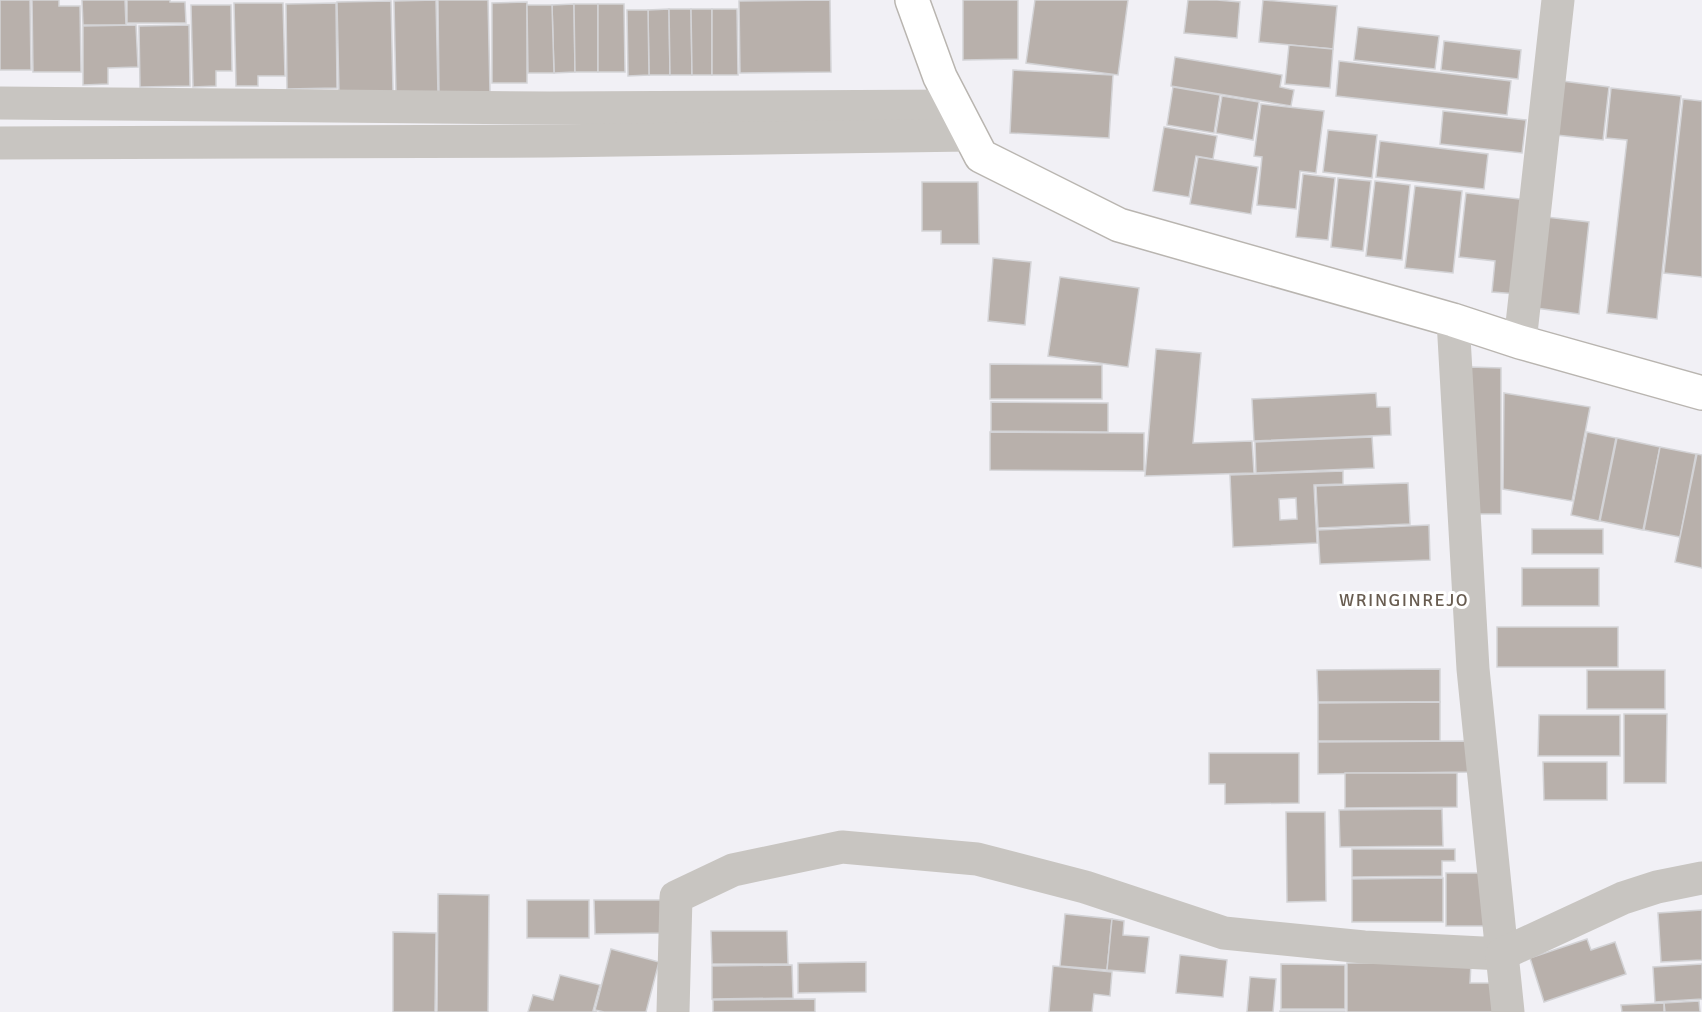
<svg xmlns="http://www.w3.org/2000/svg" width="1702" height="1012" font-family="Signika,sans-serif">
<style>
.building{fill:#b8b0ab;stroke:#d3d3d6;stroke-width:1.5;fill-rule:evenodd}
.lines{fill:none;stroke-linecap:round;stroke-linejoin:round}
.major-casing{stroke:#b9b5b0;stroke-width:36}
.minor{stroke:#c8c5c1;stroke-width:33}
.major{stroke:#fff;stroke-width:33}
.labels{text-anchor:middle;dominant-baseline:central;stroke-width:6;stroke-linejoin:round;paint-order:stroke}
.quarter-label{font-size:18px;letter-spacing:1.5px;fill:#685c50;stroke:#fff}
</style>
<rect width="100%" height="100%" fill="#f1f0f5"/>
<!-- building -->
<g class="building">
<path d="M 0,0 L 30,0 L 31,70 L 0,70 Z"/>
<path d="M 32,0 L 59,0 L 59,6 L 80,6 L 81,72 L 33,72 Z"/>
<path d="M 82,0 L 125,0 L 126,25 L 83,25 Z"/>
<path d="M 127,0 L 170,0 L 170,2 L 185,2 L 186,23 L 127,23 Z"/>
<path d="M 436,0 L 438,94 L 396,95 L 394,1 Z"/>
<path d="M 438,0 L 488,0 L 490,93 L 439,94 Z"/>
<path d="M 830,0 L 831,72 L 740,73 L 739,1 Z"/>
<path d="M 963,0 L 1018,0 L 1018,59 L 963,60 Z"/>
<path d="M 1035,0 L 1128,0 L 1118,75 L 1026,63 Z"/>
<path d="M 1188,0 L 1217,0 L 1240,2 L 1237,38 L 1184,33 Z"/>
<path d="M 1263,0 L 1337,6 L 1333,49 L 1259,42 Z"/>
<path d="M 391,1 L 393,92 L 339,93 L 337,2 Z"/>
<path d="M 527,2 L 527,83 L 492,83 L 492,3 Z"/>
<path d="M 234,3 L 283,3 L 285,76 L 258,76 L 258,86 L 236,86 Z"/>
<path d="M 336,3 L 337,88 L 287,89 L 286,4 Z"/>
<path d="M 574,4 L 575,72 L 554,73 L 552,5 Z"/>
<path d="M 574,4 L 598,4 L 598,72 L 575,72 Z"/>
<path d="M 598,4 L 624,4 L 625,72 L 598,72 Z"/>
<path d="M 191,5 L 231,5 L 232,71 L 216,71 L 216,86 L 193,87 Z"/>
<path d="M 527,5 L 552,5 L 554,73 L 528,73 Z"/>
<path d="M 669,9 L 670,75 L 649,75 L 648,10 Z"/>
<path d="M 669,9 L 691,9 L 692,75 L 670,75 Z"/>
<path d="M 691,9 L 712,9 L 712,75 L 692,75 Z"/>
<path d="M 712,9 L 737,9 L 738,75 L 712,75 Z"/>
<path d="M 627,10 L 648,10 L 649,75 L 628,76 Z"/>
<path d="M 136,25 L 138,67 L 108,68 L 108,84 L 83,85 L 83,26 Z"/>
<path d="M 189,25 L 190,86 L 140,87 L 139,26 Z"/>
<path d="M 1358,27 L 1439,36 L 1435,69 L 1354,60 Z"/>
<path d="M 1444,41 L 1521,50 L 1518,79 L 1441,70 Z"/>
<path d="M 1289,45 L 1333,49 L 1330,88 L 1285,84 Z"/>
<path d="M 1175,57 L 1282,75 L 1280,87 L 1294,90 L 1291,106 L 1171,86 Z"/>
<path d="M 1339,61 L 1511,81 L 1507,115 L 1336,96 Z"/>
<path d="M 1013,70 L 1113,75 L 1109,138 L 1010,133 Z"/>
<path d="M 1562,81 L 1609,87 L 1603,140 L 1556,135 Z"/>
<path d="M 1173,87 L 1220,95 L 1214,133 L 1167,125 Z"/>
<path d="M 1611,88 L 1681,96 L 1657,319 L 1607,313 L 1627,140 L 1606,138 Z"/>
<path d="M 1222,96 L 1259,102 L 1253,140 L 1216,133 Z"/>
<path d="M 1683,99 L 1702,101 L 1702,277 L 1664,273 Z"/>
<path d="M 1261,104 L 1324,111 L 1316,173 L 1300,171 L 1296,209 L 1257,205 L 1262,157 L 1254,156 Z"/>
<path d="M 1443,111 L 1526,120 L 1522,153 L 1440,144 Z"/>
<path d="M 1164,127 L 1217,136 L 1213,159 L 1196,156 L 1189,197 L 1153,191 Z"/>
<path d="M 1328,130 L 1377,135 L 1372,178 L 1323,172 Z"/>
<path d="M 1380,141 L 1488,154 L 1484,189 L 1376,177 Z"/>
<path d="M 1198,157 L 1258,167 L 1251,214 L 1190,204 Z"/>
<path d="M 1303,174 L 1335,178 L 1328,240 L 1296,237 Z"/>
<path d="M 1338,178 L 1371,181 L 1363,251 L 1331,247 Z"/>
<path d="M 1375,181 L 1410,185 L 1402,260 L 1366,256 Z"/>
<path d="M 922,182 L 978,182 L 979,244 L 941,244 L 941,231 L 922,231 Z"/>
<path d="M 1415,186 L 1462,191 L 1453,273 L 1405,268 Z"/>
<path d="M 1466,193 L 1528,200 L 1518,294 L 1492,292 L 1495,261 L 1459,257 Z"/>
<path d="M 1546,217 L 1589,222 L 1579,314 L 1536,308 Z"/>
<path d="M 993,258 L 1031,262 L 1025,325 L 988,321 Z"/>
<path d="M 1060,277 L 1139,288 L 1128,367 L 1048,356 Z"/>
<path d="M 1156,349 L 1201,353 L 1193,443 L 1252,441 L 1254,473 L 1145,476 Z"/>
<path d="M 990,364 L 1102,365 L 1102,399 L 990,399 Z"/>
<path d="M 1470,367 L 1501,368 L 1501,514 L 1470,514 Z"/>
<path d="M 1376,393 L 1377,407 L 1390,407 L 1391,435 L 1254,441 L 1252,399 Z"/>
<path d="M 1504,393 L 1590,407 L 1572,501 L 1503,489 Z"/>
<path d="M 991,402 L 1108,403 L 1108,432 L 991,431 Z"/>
<path d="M 990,432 L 1144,433 L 1144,471 L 990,470 Z"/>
<path d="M 1587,432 L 1616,438 L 1599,521 L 1571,515 Z"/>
<path d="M 1372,437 L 1374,468 L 1256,473 L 1255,442 Z"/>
<path d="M 1617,438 L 1660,447 L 1643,530 L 1600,521 Z"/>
<path d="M 1660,447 L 1696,454 L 1680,537 L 1644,530 Z"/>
<path d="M 1697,454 L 1702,455 L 1702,568 L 1675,562 Z"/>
<path d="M 1343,471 L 1343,484 L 1314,485 L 1317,543 L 1233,547 L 1230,475 ZM 1296,498 L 1297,519 L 1280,520 L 1279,499 Z"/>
<path d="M 1408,483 L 1410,524 L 1318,528 L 1316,486 Z"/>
<path d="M 1429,525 L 1430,560 L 1320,564 L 1318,530 Z"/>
<rect x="1532" y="529" width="71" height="25"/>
<rect x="1522" y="568" width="77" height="38"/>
<rect x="1497" y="627" width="121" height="40"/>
<path d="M 1440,669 L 1440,702 L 1318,702 L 1317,670 Z"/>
<rect x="1587" y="670" width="78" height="39"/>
<path d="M 1440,702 L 1440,741 L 1318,741 L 1318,703 Z"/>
<path d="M 1624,714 L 1667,714 L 1666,783 L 1624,783 Z"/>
<path d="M 1539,715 L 1620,715 L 1620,756 L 1538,756 Z"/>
<path d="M 1471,741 L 1471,772 L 1318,774 L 1318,742 Z"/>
<path d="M 1209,753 L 1299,753 L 1299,803 L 1225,804 L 1225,784 L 1209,784 Z"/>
<path d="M 1543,762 L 1607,762 L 1607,800 L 1544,800 Z"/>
<path d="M 1345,773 L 1457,773 L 1457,807 L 1345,808 Z"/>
<path d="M 1442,809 L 1443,846 L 1340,847 L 1339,810 Z"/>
<path d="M 1286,812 L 1325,812 L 1326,901 L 1287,902 Z"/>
<path d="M 1352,849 L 1455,849 L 1455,861 L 1442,861 L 1442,876 L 1352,877 Z"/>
<rect x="1446" y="873" width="41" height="53"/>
<path d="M 1443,878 L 1443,922 L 1352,922 L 1352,879 Z"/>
<path d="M 438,894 L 489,895 L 488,1012 L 437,1012 Z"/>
<rect x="527" y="900" width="62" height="38"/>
<path d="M 594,900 L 670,900 L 670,933 L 595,934 Z"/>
<path d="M 1702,910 L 1702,960 L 1661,962 L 1658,913 Z"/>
<path d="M 1065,914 L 1112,919 L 1107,970 L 1060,966 Z"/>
<path d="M 1112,919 L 1124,921 L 1123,935 L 1149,937 L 1145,973 L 1107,970 Z"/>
<path d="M 711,931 L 787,931 L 788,964 L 712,964 Z"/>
<path d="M 393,932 L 436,933 L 435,1012 L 393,1012 Z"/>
<path d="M 1587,939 L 1591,950 L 1615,942 L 1626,974 L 1544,1002 L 1530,958 Z"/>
<path d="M 611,949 L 659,962 L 646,1012 L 604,1012 L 595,1010 Z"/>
<path d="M 1180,955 L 1227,960 L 1223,997 L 1176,993 Z"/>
<path d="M 866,962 L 866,992 L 798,993 L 798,963 Z"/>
<path d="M 1347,963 L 1471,963 L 1470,983 L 1493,983 L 1493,1012 L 1347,1012 Z"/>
<path d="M 1281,964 L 1345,965 L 1345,1009 L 1281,1009 Z"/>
<path d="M 1702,964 L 1702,999 L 1655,1002 L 1653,967 Z"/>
<path d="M 792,965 L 793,998 L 712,999 L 712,966 Z"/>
<path d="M 1053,966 L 1112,972 L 1110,996 L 1094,994 L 1092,1012 L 1049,1012 Z"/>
<path d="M 560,975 L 600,985 L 593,1011 L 597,1012 L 528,1012 L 533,995 L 553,1000 Z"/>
<path d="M 1250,977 L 1276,979 L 1273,1012 L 1247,1012 Z"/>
<path d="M 815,999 L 815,1012 L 713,1012 L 713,1000 Z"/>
<path d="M 1699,1001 L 1700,1012 L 1665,1012 L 1664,1003 Z"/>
<path d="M 1664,1003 L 1664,1012 L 1622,1012 L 1621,1005 Z"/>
<rect x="1280" y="1011" width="65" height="1"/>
</g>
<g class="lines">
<defs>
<path id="major" d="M 912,0 L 940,77 L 981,156 L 1119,225 L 1453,320 L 1520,342 L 1702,393"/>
</defs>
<!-- major casing -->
<use href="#major" class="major-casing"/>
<!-- minor -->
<g class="minor">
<path d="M 0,103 L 549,108 L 954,106"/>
<path d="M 0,143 L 548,141 L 970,135"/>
<path d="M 1520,342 L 1558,0"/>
<path d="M 673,1012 L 676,897 L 733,870 L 842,847 L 977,859 L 1085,887 L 1224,933 L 1364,947 L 1502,954 L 1473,669 L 1453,320"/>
<path d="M 1508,1012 L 1502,954 L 1623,898 L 1657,887 L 1702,878"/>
</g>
<!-- major -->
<use href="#major" class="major"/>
</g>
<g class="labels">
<!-- quarter labels -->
<g class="quarter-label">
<text x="1404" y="600">WRINGINREJO</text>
</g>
</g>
</svg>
